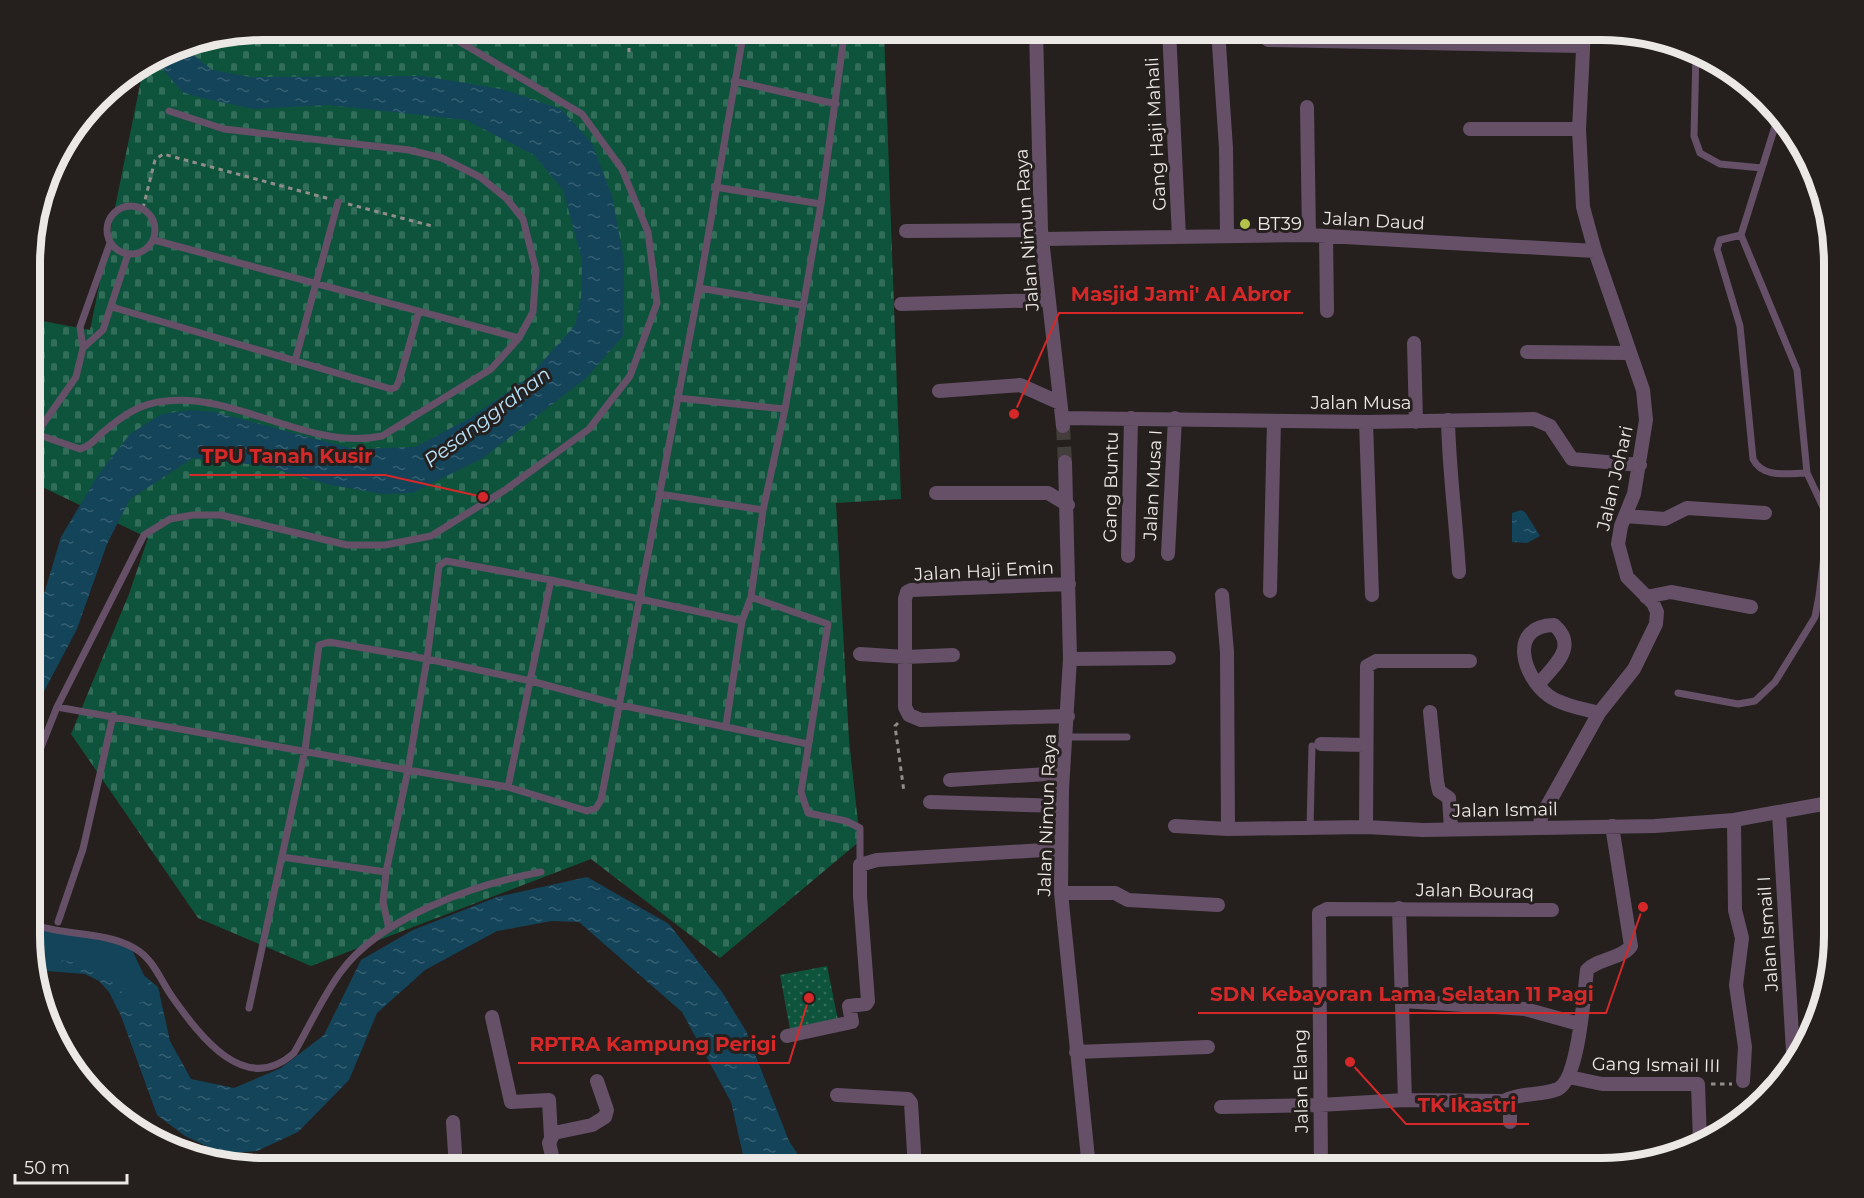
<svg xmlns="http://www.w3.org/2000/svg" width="1864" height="1198" font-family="Montserrat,sans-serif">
<defs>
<pattern id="cemetery-stones" width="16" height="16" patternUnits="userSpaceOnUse" patternTransform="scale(1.5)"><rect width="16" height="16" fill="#0e543c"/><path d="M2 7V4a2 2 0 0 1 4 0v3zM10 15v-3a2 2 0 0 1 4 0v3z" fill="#316d58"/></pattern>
<pattern id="park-dots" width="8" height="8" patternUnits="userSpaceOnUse" patternTransform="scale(1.5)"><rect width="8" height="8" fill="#0e543c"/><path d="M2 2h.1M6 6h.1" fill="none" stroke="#316d58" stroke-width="1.8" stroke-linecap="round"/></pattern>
<pattern id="water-ripples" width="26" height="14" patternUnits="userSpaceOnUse" patternTransform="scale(1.5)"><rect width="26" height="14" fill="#13445a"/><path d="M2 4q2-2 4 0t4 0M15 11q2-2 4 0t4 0" fill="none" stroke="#365f72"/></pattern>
</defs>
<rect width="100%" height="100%" fill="#25201e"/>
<path fill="url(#cemetery-stones)" d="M264,30H888L884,32L901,499L836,503L849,740L860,841L720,958L591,859L311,966L198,918L71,734L129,594L148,538L32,482V319L90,330L141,80L129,76L175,48Z"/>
<path fill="url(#park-dots)" d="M827,966L838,1020L790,1029L780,975Z"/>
<path fill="url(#water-ripples)" d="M182,46L212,70L250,77L423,76L501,89L561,109L592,143L612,196L624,260L623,336L586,378L483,458L412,493L383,494L331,485L265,466L193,458L130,499L107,544L77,629L32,714V624L41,604L61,537L98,475L130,434L162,414L191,410L215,412L354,449L415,447L470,418L529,377L575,325L581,298L582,260L563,190L534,155L466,120L328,105L254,109L202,98L182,92L155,60Z
M1521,510L1525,512L1540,536L1527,543L1512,542V513Z
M587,877L669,924L722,992L746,1031L789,1141L807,1168H746L731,1102L682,1012L579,922L552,921L497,931L425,970L377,1013L349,1080L298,1132L257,1151L223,1154L185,1136L157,1115L121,1016L109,992L99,981L85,974L34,970L32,935L52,944L123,958L158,987L170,1041L191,1079L234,1088L281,1068L324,1035L361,960L413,930L497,897Z"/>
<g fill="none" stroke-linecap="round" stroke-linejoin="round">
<path stroke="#13445a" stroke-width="27" d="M32,942L120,956L136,990"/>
<path stroke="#433e3c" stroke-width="14" stroke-dasharray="14 7" stroke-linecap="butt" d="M1063,426L1065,462"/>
<path stroke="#908d8b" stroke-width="3" stroke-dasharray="4.5 4.5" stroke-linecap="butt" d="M629,30V52
M348,204L432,226
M143,208L155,160L163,154L330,199
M898,723L895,726L904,792
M1711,1084H1732"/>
<path stroke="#655068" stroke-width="7" d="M1696,52L1694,136L1700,153L1720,164L1762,168
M734,81L836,104
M169,111L224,129L409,150L442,158L480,177L506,198L523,219L536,270L533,312L519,338
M715,187L821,204
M107 230a24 24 0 1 1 48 0a24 24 0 1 1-48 0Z
M1741,235L1720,240L1717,249L1740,326L1753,459C1763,479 1788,473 1807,473
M699,288L801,305
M112,307L391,389L396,387L399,381L419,311
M83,348L103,330L128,254
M295,361L338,202
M677,398L785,409
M33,434H36L76,377L83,348L80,327L110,243
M36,434L80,449C89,447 96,439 102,433C122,416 140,403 166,401C238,393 309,451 382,436L491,369L519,338L154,240
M659,494L763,510
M551,580L508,787L587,811L596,808L601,800L699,288L744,30
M751,597L828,624L801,792L808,813L846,821L860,828V865
M742,621L551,580L446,561L439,566L427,659L531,681L620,705L808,744
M1678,693L1738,704L1755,701L1775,682L1815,617L1819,596L1827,532L1824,509L1807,473L1797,370L1741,235L1777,120
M726,725L742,621L751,597L763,510L785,409L821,204L844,36L826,34L825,30
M1066,737H1127
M32,770L57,707
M1310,828L1312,746
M282,857L386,872L408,770L57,707L144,535L170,519L193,515H221L347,545H385L431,536L505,490L589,429L630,376L657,303L648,232L622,169L582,114L448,35L446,30
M386,872L383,902L389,929
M58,922L83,849L113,716
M32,924C64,936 104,931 134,948C154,959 160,980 173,998C200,1036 245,1097 294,1053C309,1027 322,998 340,973C380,917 476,884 541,872
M249,1008L305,750L319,645L329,642L427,659L408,770L508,787"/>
<path stroke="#655068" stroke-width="14" d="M1036,30L1041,230L1063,426
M1169,30L1179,237
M1218,30L1226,148L1227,235
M1268,40L1583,46
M1307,107L1309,235
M1470,129H1579
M906,231L1041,230
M1326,236L1327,311
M1042,239L1309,235L1595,251
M901,304L1049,300
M1414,343L1416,422
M1527,352L1629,353
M939,391L1020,385L1060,403
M1062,418L1366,422L1534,419L1550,426L1572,459L1640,465
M1448,420C1449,471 1456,520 1459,572
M1366,422L1372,595
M1065,462L1070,659L1062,789L1061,893L1089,1168
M936,493H1048L1068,505
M1625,516L1665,519L1687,508L1765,513
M1168,554L1175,418
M1128,556L1131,418
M1270,591L1274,421
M1222,595L1227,652L1228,829
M1646,597L1671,592L1751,607
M860,654L905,657L953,655
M1070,659L1169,658
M1538,685C1554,665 1579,647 1554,625C1508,626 1522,676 1549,696C1561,705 1584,709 1599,713
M1430,712L1437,781L1439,791L1449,798L1451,829
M1068,716L921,720L909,715L905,707V599L907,592L911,590L1069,584
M1321,744L1365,745
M950,780L1063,773
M930,802L1061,806
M1779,813L1793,1052
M1734,820L1735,910L1742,938L1736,985L1745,1047L1743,1081
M1175,826L1228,829L1366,827L1423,830L1655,826L1734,820L1834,802
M1540,826L1541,817L1599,713L1634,669L1656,624L1657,612L1653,603L1627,577L1618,544L1621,526L1634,494L1646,420L1643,390L1595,251L1583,207L1579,129L1584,30
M1366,827L1367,666L1376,661H1470
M1061,893H1115L1128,900L1218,905
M1399,908L1405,1100
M1403,1001L1525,1009L1579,1024
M492,1017L511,1102L549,1100L551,1137
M787,1036L852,1022L849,1006L866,1004L868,1001L860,896V865L877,860L1060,849
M1076,1052L1208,1047
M1569,1077L1602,1084H1698L1700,1142
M837,1095L908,1099L911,1103L915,1168
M1504,1101C1521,1092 1541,1096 1558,1089C1579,1079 1584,993 1587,970C1598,958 1622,959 1631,946L1612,826
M1221,1107L1320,1105L1405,1100L1504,1101L1510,1107V1122
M453,1122L456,1168
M555,1168L549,1143L554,1133L592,1125L605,1117L607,1110L597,1081
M1321,1168L1319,913L1327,909L1552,910"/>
</g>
<circle fill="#b2c24b" stroke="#25201e" stroke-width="2" cx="1245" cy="224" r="6"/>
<g text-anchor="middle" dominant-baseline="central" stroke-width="6" stroke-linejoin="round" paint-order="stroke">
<g font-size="18" fill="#ebe8e6" stroke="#25201e">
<text transform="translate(1156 134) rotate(-93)">Gang Haji Mahali</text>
<text transform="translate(1374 221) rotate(3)">Jalan Daud</text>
<text transform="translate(1027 230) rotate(-94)">Jalan Nimun Raya</text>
<text x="1361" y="403">Jalan Musa</text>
<text transform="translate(1615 478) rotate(-77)">Jalan Johari</text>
<text transform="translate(1153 485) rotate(-87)">Jalan Musa I</text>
<text transform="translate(1111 487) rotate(-89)">Gang Buntu</text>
<text transform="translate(984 571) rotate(-3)">Jalan Haji Emin</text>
<text transform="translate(1505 810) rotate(-1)">Jalan Ismail</text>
<text transform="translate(1047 815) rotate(-88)">Jalan Nimun Raya</text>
<text transform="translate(1475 891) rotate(1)">Jalan Bouraq</text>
<text transform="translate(1768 934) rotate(-94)">Jalan Ismail I</text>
<text transform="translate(1656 1065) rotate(1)">Gang Ismail III</text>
<text transform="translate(1301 1081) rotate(-91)">Jalan Elang</text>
</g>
<g font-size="18" fill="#ebe8e6" stroke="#25201e" text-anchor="start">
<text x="1257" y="224">BT39</text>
</g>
<g font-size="20" font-style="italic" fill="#b6e1f7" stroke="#25201e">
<text transform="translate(487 417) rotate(-37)">Pesanggrahan</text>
</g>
</g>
<path d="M0 0H1864V1198H0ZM263 40H1601A223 223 0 0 1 1824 263V935A223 223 0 0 1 1601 1158H263A223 223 0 0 1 40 935V263A223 223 0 0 1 263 40Z" fill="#25201e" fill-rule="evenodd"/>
<path fill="none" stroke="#ebe8e6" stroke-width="8" d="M263 40H1601A223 223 0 0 1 1824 263V935A223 223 0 0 1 1601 1158H263A223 223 0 0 1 40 935V263A223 223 0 0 1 263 40Z"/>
<path fill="none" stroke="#d62828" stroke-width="2" d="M1014 414L1059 313H1303M483 497L385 475H189M1643 907L1606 1013H1198M809 998L789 1063H518M1350 1062L1406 1124H1529"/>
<g fill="#d62828" stroke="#25201e" stroke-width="2">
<circle cx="1014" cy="414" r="6"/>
<circle cx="483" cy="497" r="6"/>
<circle cx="1643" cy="907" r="6"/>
<circle cx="809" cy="998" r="6"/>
<circle cx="1350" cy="1062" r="6"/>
</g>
<g font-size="20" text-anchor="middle" font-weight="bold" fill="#d62828" stroke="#25201e" stroke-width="6" stroke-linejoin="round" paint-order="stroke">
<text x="1181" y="301">Masjid Jami' Al Abror</text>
<text x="287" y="463">TPU Tanah Kusir</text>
<text x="1402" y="1001">SDN Kebayoran Lama Selatan 11 Pagi</text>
<text x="653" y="1051">RPTRA Kampung Perigi</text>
<text x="1467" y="1112">TK Ikastri</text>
</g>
<path d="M15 1174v9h112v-9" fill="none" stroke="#ebe8e6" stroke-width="3"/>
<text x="24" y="1174" font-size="18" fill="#ebe8e6" stroke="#25201e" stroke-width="4.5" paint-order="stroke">50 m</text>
</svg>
